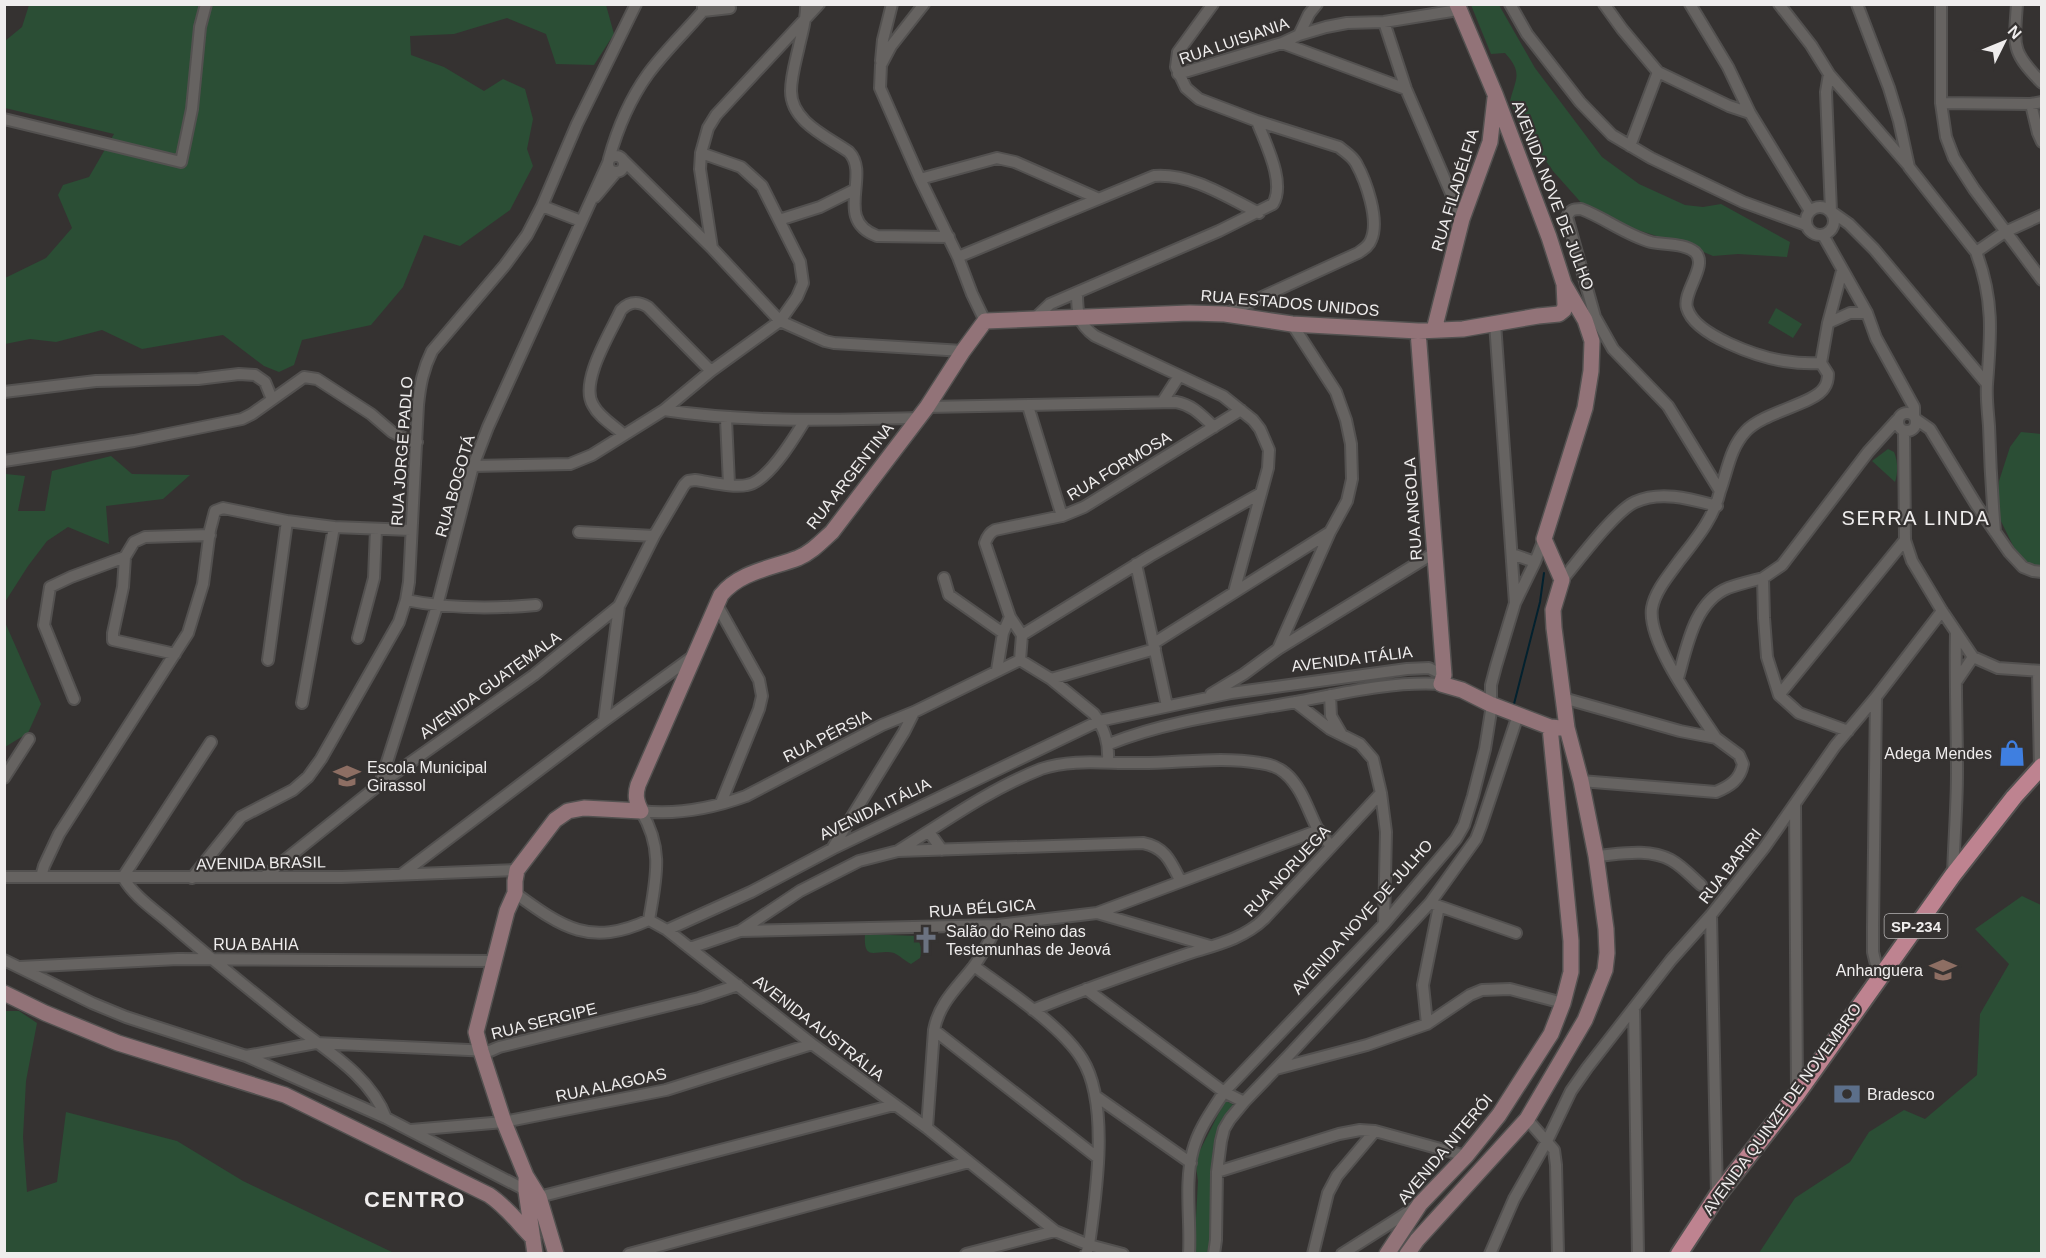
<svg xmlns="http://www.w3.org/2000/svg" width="2046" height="1258" font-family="Helvetica,sans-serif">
<rect width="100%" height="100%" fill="#353231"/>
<path fill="#2b4e35" d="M29,5H606L614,34L594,65L556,64L546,34L507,18L454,34L410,36L411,55L444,67L484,91L503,79L525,89L533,119L527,149L533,166L510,210L460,246L424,235L403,287L371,325L302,340L294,365L279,372L264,366L223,335L142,349L102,330L56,342L30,339L5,344V278L46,258L72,228L58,195L63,185L89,177L114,134L5,108V41L22,27Z
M1471,5H1499L1535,68L1602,157L1639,184L1685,205L1703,207L1721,204L1790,242L1787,257L1738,254L1713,256L1694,248L1622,225L1585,207L1553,171L1520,125L1510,101C1516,78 1523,73 1505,53L1491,54Z
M1776,308L1802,324L1793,338L1768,323Z
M2021,432L2041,434V565L2033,568L2017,554L1997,513L1999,481L2010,447Z
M1888,449L1894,452C1898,461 1898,473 1895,482L1872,461Z
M111,456L132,474L190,475L163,499L106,506L109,544L68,527L47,541L28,566L5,602L6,474L25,476L18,511H45L52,471Z
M4,620L41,704L28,733L5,747Z
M2022,896L2041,905V1253H1759L1795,1198L1850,1162L1869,1132L1904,1110L1925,1119L1977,1075L1980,1014L2009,964L1975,929Z
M865,934L917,936L922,950L920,958L911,964C905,961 899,955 894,953C877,948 863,964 865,934Z
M5,1011H19L37,1023L26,1081L23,1137L27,1192L57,1182L66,1112L177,1141L243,1181L394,1253H5Z
M1225,1101L1233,1104C1228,1113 1220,1123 1217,1132C1205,1172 1217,1217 1207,1253L1194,1254L1198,1181L1195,1160Z"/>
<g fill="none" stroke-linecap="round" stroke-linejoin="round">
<path stroke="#03212e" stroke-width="2" d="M1514,704L1540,602L1544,573"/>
<defs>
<path id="minor" d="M806,4C807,18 802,32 799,46C796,60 791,76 791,91C791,122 828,137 849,152C871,175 833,220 877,236L949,237
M924,4L891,46L881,65L880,88L920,179L958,257L972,294L985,321
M1213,4L1178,52L1176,67L1186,88L1199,99L1257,121L1339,147C1345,152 1352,156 1356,163C1366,181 1380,220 1371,240C1369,246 1364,249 1358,253L1225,314
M1510,4L1527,34L1580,102L1612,135L1651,158L1743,202L1806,225
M1604,4L1622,29L1658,72L1729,106L1750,113
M1690,4L1728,67L1750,113L1810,211
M1779,4L1811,45L1829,74L1907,164
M1857,4L1889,88L1899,121L1909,167L1976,252
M1941,4V103L1946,137L1954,158L1974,189L2042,280
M2017,4C2014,47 2011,51 2042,83
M703,11L730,8
M1384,22L1406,89L1462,219
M1299,35L1309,14L1317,4
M1282,43L1406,89
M881,61L883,40L892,4
M1178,74L1282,43L1299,35L1326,27L1347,23L1384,22L1458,10
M1829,74L1826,92L1831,211
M1941,103L2031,104L2042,102
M2031,104L2038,133L2042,142
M4,119L181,162L192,109L200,27L206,4
M1630,146L1658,72
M608 164a8 8 0 1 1 16 0a8 8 0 1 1-16 0Z
M609,159C617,130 630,99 648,74C664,52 685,32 703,11V4
M622,159L712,248L780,321L825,341L834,343L963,351
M920,179L997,158L1015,162L1097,198
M595,197L616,172
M542,206L581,221
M1806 221a14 14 0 1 1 28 0a14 14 0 1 1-28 0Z
M1832,212L1849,224L1874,249L1987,384
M779,220L820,207L854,190
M1823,235L1867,313L1876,338L1914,407V415
M712,248L700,169L701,153L708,128L716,115L819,4
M958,257L1154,176C1191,173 1227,197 1259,213
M1077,293C1077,313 1078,324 1095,336L1223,396L1253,420L1260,429L1269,450L1268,468L1234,592
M1034,319L1050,304L1219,231L1273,204C1286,182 1265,143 1257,121
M1495,323L1515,603
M1828,323L1850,313H1867
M4,392L96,381L198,379L239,374L255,375L265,382L272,399
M1163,401L1179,376
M1028,406L1062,516
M927,407L1176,402C1193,405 1202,416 1214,427
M664,410L711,371L780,321L797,297L803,283L800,262L762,186L741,167L701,153
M1898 422a9 9 0 1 1 18 0a9 9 0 1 1-18 0Z
M726,419L729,484
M1917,420L1930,429L1977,506L2009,552L2023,567L2033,571L2042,572
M1904,431L1905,540L1912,561L1942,611L1973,657L1998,668L2042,671
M623,434C613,425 599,417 593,405C579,382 611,332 621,310C630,301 638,301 648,307L711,371
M4,461L134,441L242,419L252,414L304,377L317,379L371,414L392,432L408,440L417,442
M473,466L570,464L592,455L664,410C749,423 832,420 917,418
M1720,491C1728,469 1730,448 1746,431C1764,412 1814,404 1824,388C1827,384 1828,379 1828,374L1821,363L1828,323L1842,271
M579,532L654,536
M1995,532C1992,497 1990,461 1989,426C1988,412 1986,398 1987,384C1991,335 1994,299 1976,252L2005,232L2042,215
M1512,554L1535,562
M1136,564L1167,706
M944,578L949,595L1003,633
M1562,580C1578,561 1615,511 1635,502C1661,490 1691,499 1717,506
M406,600C449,609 492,609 536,605
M716,603L759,680L762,696L759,709L721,803
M1022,635L1150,556L1261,493
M358,638L374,578L376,529
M1154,643L1330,532
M1278,649L1330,532L1347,501L1352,479L1351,444L1346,420L1336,392L1292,324
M175,654L113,640V633L123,587L125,557L134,542L145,537L210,535
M268,660L287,521
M997,670L1003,633L1010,617
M2038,672L2040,768
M1678,678C1687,647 1694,602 1728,588C1739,584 1752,581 1763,578
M1051,679L1155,649
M1956,682L1973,657
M1211,694L1244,674L1278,649L1434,553
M1330,695L1331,716L1342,735
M1779,695L1905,540
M1876,697L1873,927V952L1879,977
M1563,698L1680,731L1716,738L1739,755L1743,764C1740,780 1730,786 1716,792L1581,781
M74,699L44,625L50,587L71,577L125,557
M1295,702L1330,729L1360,744L1373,759L1381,793L1386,832L1384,924
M302,703L334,527
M604,721L619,606L654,536L684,485L688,481L695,480C710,482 733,488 747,485C768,482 794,438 805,420
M1848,731L1799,713L1779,695L1767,657L1764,618L1763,578L1782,565L1868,452L1897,420
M1716,738C1697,709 1647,642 1652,608C1655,591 1669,575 1679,561C1696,539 1714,518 1720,491L1668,406L1613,349L1595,317L1567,217C1570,210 1573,209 1581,209C1605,218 1626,235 1651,242C1664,245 1684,243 1695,252C1709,265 1682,292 1687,308C1695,336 1759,357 1784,361C1796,363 1808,364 1821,363
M211,742L123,877C134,897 155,910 172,925C210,958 250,990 290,1022C324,1049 370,1075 386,1118
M1109,744C1169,720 1233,713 1296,702C1343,693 1392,681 1441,684
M1108,761C1109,743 1105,729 1094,714L1051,679L1020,660L1022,635L1010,617L985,543C987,537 989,533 995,530L1062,516L1084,507L1241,410
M4,778L29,739
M380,784L437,606L473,466L488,427L608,163
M1795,805L1797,1092
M641,811C675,815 713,808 746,796L882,725L914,712L1020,660
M641,811C664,849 656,878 649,920
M929,832L942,850
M832,849L904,732L914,712
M898,851C944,822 990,789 1041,769C1073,758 1108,764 1141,763C1180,763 1221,756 1260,763C1269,764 1278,767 1285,773C1301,786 1308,810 1317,828C1321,834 1326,840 1331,846
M1596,856C1621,854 1648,848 1671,860C1682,866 1692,877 1701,885
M402,874L604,721L692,657
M1953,875C1954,841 1957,807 1957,773C1957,726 1955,679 1956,633
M265,876L380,784L534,675L619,606
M4,877H342L517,870
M41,877L44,866L59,834L188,633L203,584L210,530L215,511L223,508L287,521L334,527L411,530
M192,878L241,817L293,790L308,777L321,759L399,622L406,600L409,582L418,405C420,385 423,369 432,351L505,265L527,235L542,206L577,124L636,4
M515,893C563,928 590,947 649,920
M1433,904L1516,933
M1097,913L1210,946
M1711,915L1717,1196
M649,920L667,930L812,1044L927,1128L1055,1231L1089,1245L1123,1254
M667,930L751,892L832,849L1099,721L1231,693L1407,669L1429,668L1444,675
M740,931L998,925L1097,913L1319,830
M690,948L740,931L800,891L859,861L898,851L1143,843C1165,847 1171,862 1180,880
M4,960L92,1003L126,1017L246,1056L386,1118L539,1197L894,1105
M974,966C1005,989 1062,1026 1082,1059C1110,1103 1096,1195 1089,1245L1086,1254
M20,967L178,959L494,961
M1086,989L1224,1092L1244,1102
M1634,1008L1638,1254
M1033,1010C1082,990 1131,973 1181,956C1210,946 1241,941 1264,919L1381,793
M1427,1024L1423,985L1439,906
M934,1030L1098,1158
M246,1056L316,1043L490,1051L499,1047L699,998L738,985
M1276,1069L1367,1045L1427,1024L1470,995L1482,990L1510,989L1563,1003
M1097,1097L1191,1163
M1527,1119L1554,1150L1556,1165L1558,1254
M927,1128L934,1030C939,1003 957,988 974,966C983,954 990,939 998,925
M411,1130L504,1122L666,1090L812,1044
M1217,1172L1339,1134L1360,1130L1375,1131L1466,1156
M629,1254L969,1162
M966,1254L1055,1231
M1189,1254C1191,1220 1184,1183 1193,1150C1199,1128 1212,1111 1224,1092L1384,924L1456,839L1464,825L1473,796L1485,749L1491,711V685L1496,666L1515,603L1535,562L1544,539
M1214,1254L1216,1240L1217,1172L1221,1141L1224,1129L1230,1119L1244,1102L1291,1053L1430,903L1476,839L1481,826L1518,715
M1313,1254L1328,1193L1337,1176L1375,1131
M1342,1254L1416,1207
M1490,1254L1514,1199L1547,1141L1571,1091L1587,1068L1671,960L1711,915L1764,848L1835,746L1876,697L1942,611"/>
<path id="secondary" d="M1434,330L1462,219L1490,142L1495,98
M1418,331L1444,675L1441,684L1462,690L1490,704L1550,727L1561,728
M4,993L45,1013L118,1043L285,1095L489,1195C507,1207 518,1223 533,1238
M526,1179V1191L535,1254
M556,1254L539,1197L526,1176L504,1122L481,1051L476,1032L507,911L515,893V881L517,870L555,820L568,811L584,808L641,811C636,801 635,795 638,785L721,595C739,572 772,568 798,558C812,552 821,542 832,532L927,407L963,351L985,321L1190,313L1225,314L1292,324L1418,331L1463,329L1538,316L1559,314L1564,310L1565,305L1564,284
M1387,1254L1420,1204L1466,1156L1499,1115L1551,1034L1563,1003L1571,972V941L1550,727
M1407,1254L1417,1240L1527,1119L1585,1020L1605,970L1607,953L1606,929L1596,856L1581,781L1567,728L1554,628L1553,610L1562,580L1544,539L1585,408L1591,371L1592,341L1585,320L1564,284L1549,237L1495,94L1457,4"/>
<path id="primary" d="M1679,1254L1717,1196L1797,1094L1953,875L2014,797L2042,766"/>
</defs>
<use href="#minor" stroke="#535150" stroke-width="14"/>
<use href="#secondary" stroke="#535150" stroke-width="18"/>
<use href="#primary" stroke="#535150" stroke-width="20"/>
<use href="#minor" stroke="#666361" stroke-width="10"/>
<use href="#secondary" stroke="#927378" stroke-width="15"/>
<use href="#primary" stroke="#be8390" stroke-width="16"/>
</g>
<defs>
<symbol id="shop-bare" viewBox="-9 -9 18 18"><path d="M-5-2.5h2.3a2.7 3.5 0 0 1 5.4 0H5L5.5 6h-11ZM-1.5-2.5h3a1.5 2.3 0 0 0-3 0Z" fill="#3f7fe0" stroke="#353231" stroke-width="2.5" paint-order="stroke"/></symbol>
<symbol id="school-bare" viewBox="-9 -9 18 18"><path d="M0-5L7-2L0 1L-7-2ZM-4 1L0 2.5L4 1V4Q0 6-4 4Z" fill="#8d6e63" stroke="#353231" stroke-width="2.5" paint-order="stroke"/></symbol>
<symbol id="church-bare" viewBox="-9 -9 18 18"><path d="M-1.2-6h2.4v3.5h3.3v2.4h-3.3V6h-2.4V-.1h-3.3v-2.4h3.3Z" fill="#6b7280" stroke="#353231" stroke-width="2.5" paint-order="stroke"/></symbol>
<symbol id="university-bare" viewBox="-9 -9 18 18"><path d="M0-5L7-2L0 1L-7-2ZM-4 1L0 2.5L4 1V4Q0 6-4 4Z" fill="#8d6e63" stroke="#353231" stroke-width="2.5" paint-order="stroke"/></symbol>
<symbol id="bank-bare" viewBox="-9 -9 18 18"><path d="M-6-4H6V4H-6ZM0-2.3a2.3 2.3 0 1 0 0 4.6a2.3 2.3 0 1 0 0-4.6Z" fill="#5c6f8a" stroke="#353231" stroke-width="2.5" paint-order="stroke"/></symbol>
</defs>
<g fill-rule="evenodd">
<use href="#shop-bare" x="1993" y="734" width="38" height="38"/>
<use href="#school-bare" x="328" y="757" width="38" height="38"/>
<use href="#church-bare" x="907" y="921" width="38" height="38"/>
<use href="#university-bare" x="1924" y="951" width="38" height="38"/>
<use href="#bank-bare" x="1828" y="1075" width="38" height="38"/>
</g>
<g text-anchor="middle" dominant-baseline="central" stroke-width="4.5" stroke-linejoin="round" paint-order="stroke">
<rect fill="#353231" stroke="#b7b5b5" stroke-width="1.5" x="1884.5" y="914" width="63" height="24" rx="4.5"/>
<g font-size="15" font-weight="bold" fill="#efeded">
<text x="1916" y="926">SP-234</text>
</g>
<g font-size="16" fill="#efeded" stroke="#353231">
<text transform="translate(1234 41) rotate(-19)">RUA LUISIANIA</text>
<text transform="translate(1455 190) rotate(-73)">RUA FILADÉLFIA</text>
<text transform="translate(1553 195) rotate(69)">AVENIDA NOVE DE JULHO</text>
<text transform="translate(1290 303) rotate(5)">RUA ESTADOS UNIDOS</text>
<text transform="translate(402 451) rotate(-86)">RUA JORGE PADLO</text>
<text transform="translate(1119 466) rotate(-31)">RUA FORMOSA</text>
<text transform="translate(850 476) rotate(-52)">RUA ARGENTINA</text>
<text transform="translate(455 486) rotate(-74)">RUA BOGOTÁ</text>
<text transform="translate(1413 509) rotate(-94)">RUA ANGOLA</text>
<text transform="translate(1352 659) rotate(-7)">AVENIDA ITÁLIA</text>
<text transform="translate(490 685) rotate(-36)">AVENIDA GUATEMALA</text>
<text transform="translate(827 736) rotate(-27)">RUA PÉRSIA</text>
<text transform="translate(875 809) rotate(-26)">AVENIDA ITÁLIA</text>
<text transform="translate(261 863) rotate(-1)">AVENIDA BRASIL</text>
<text transform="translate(1730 866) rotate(-52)">RUA BARIRI</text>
<text transform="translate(1287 871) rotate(-47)">RUA NORUEGA</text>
<text transform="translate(982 908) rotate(-4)">RUA BÉLGICA</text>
<text transform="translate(1362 917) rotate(-48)">AVENIDA NOVE DE JULHO</text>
<text x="256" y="944">RUA BAHIA</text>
<text transform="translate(544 1021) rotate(-14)">RUA SERGIPE</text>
<text transform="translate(819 1028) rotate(38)">AVENIDA AUSTRÁLIA</text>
<text transform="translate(611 1085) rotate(-12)">RUA ALAGOAS</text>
<text transform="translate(1782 1109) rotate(-54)">AVENIDA QUINZE DE NOVEMBRO</text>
<text transform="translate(1445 1149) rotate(-50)">AVENIDA NITERÓI</text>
</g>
<g font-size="16" fill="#efeded" stroke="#353231" text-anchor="start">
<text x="1992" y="753" text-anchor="end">Adega Mendes</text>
<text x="367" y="767">Escola Municipal<tspan x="367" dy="18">Girassol</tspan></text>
<text x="946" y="931">Salão do Reino das<tspan x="946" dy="18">Testemunhas de Jeová</tspan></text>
<text x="1923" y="970" text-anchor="end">Anhanguera</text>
<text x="1867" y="1094">Bradesco</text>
</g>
<g font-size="20" letter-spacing="1.5" fill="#efeded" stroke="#353231">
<text x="1916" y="518">SERRA LINDA</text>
</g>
<g font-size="22" font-weight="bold" letter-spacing="1.5" fill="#efeded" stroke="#353231">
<text x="415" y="1199">CENTRO</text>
</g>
</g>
<rect width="2046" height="1258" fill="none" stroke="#efeded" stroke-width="12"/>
<g transform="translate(2004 42) rotate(47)" stroke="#353231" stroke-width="4.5" paint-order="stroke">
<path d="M0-4.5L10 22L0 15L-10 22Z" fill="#efeded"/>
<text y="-9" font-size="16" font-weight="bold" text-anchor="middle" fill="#efeded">N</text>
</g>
</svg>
